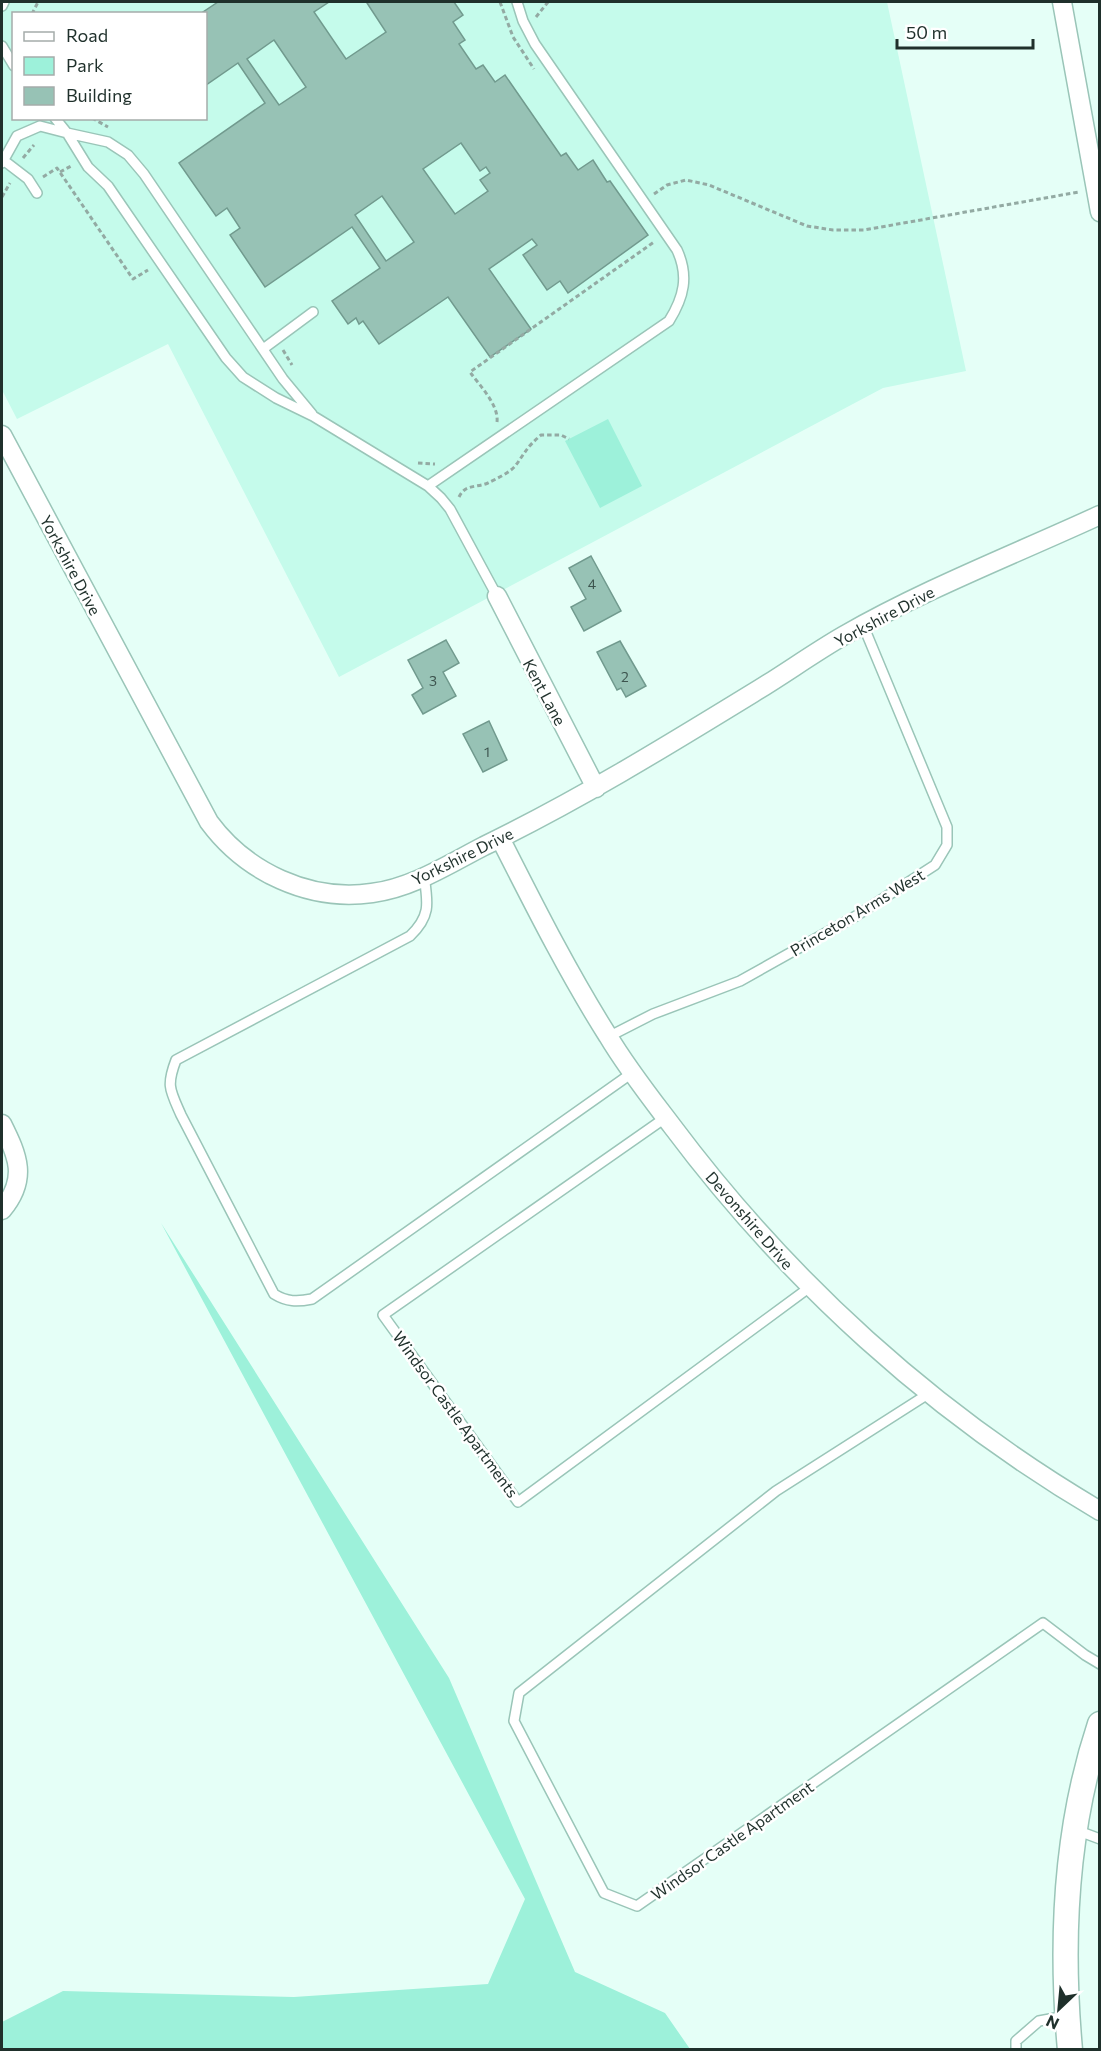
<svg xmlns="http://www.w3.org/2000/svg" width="1101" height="2051" font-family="Commissioner,sans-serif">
<rect width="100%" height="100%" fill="#e5fff7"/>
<path fill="#c5fbeb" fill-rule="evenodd" d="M2,2H887L966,371L883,388L339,677L168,344L17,419L2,390ZM14,14H206V118H14Z"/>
<path fill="#9df1da" d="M608,419L642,486L600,508L565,441Z
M161,1223L449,1678L575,1972L665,2013L690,2049H2V2022L63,1991L294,1997L488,1984L525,1899Z"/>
<path fill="#97c2b5" stroke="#719a8e" stroke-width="1.5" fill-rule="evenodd" d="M218,2H329L314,12L346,59L386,32L367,3L369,2H454L463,15L453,22L465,40L459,44L476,69L483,65L495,82L505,75L561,156L566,153L578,170L593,160L607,182L610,181L648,235L568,293L560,281L547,290L523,255L537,245L532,239L489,269L531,329L490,357L448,297L379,344L363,321L359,324L356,318L348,324L332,301L380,268L352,227L265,287L230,235L240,228L227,208L216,216L179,163L265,103L238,63L206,85V14H200ZM274,40L306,87L279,105L247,59ZM461,143L480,171L486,167L490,173L480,180L488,191L455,214L423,169ZM382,196L414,242L386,261L355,215Z
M591,556L621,611L584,631L571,607L586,599L569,568Z
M446,640L459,663L443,672L456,696L423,714L412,695L423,688L408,660Z
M620,641L646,686L626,697L621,688L617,690L597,652Z
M489,721L507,760L483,772L463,734Z"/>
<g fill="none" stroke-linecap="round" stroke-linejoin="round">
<defs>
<path id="service" d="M2,6L4,2
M2,46L14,66
M55,118L67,133L108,142L128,155L144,174L283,379L312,414
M2,159L28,179L37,193
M2,163L17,136L40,126L67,133L88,167L108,186L226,358L243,377L276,398L313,416L428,486L441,498L450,509L497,596
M263,349L313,312
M428,486L669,321C684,297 689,276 677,250L535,44L523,21L517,2
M424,876C428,903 431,916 410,936L176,1060C166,1086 170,1090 181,1115L274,1294C287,1302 297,1302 312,1299L632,1073
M608,1037L653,1014L740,981L856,916L935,865L947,845V827L863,625
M665,1118L383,1315L518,1502L810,1287
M928,1394L776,1491L519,1693L514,1721L604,1893L637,1906L1043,1623L1085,1655L1100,1664
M1076,1830L1100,1839
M1016,2050V2041L1039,2021L1066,2016"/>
<path id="minor" d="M1062,2L1100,212
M2,435L209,822C246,872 309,902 372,893C412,888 449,864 484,846C577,801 665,747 753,693C783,675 812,654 843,636C925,589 1013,555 1100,515
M497,596L596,788
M500,838C534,905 568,973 608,1036C627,1068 650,1097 672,1126C788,1281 933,1413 1100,1511
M2,1124C18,1156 28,1179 2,1210"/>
<path id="tertiary" d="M1070,2050C1060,1940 1065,1829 1100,1724"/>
</defs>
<use href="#service" stroke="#9ac5b8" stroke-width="12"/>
<use href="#minor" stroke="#9ac5b8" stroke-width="21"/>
<use href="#tertiary" stroke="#9ac5b8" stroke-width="27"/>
<path stroke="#93aaa3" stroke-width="3" stroke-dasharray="4.5 3" stroke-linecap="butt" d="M500,2L513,37L534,69
M32,14L38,2
M536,17L548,2
M92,118L108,127
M23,158L34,145
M60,172L73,165
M43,177L57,168L133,279L148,270
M654,194L667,185L686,180L709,185L807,226L833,230H864L1079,192
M2,197L10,183
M283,350L292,365
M497,422C499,405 480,386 470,372L654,242
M418,463L435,464
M459,497C465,484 476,488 488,483C496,479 511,472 516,465C526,451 527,447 541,435H561L569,439"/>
<use href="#service" stroke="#fff" stroke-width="9"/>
<use href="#minor" stroke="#fff" stroke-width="18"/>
<use href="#tertiary" stroke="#fff" stroke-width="24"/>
</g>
<g text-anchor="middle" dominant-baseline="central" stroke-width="5" stroke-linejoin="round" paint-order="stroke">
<g font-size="14" fill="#3d544e">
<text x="592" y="583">4</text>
<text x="625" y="676">2</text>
<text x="433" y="680">3</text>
<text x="487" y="751">1</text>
</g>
<g font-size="16" fill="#1f302b" stroke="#fff">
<text transform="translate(71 565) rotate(62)">Yorkshire Drive</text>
<text transform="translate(884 616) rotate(-28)">Yorkshire Drive</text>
<text transform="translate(545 692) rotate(62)">Kent Lane</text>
<text transform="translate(462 856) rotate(-26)">Yorkshire Drive</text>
<text transform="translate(857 912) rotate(-31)">Princeton Arms West</text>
<text transform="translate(750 1220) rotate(49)">Devonshire Drive</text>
<text transform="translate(456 1414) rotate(54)">Windsor Castle Apartments</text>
<text transform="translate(732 1840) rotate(-35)">Windsor Castle Apartment</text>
</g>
</g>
<rect width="1101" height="2051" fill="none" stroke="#1f302b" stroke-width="6"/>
<rect x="12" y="12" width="195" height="108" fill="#ffffff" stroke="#a5acaa" stroke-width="1.5"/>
<rect x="24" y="32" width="30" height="9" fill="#ffffff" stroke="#a5acaa" stroke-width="1.5"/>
<text x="66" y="42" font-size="18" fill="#1f302b">Road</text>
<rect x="24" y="57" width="30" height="18" fill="#9df1da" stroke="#a5acaa" stroke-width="1.5"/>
<text x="66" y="72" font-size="18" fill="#1f302b">Park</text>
<rect x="24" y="87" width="30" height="18" fill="#97c2b5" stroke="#a5acaa" stroke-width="1.5"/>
<text x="66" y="102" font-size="18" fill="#1f302b">Building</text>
<g transform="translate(1059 2009) rotate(206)" stroke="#ffffff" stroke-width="4.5" paint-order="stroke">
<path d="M0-4.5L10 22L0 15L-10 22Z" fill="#1f302b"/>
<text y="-9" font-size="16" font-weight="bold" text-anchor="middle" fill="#1f302b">N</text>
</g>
<path d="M897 39v9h136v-9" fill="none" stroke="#1f302b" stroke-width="3"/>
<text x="906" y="39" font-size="18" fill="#1f302b" stroke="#ffffff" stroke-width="4.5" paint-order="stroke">50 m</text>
</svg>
